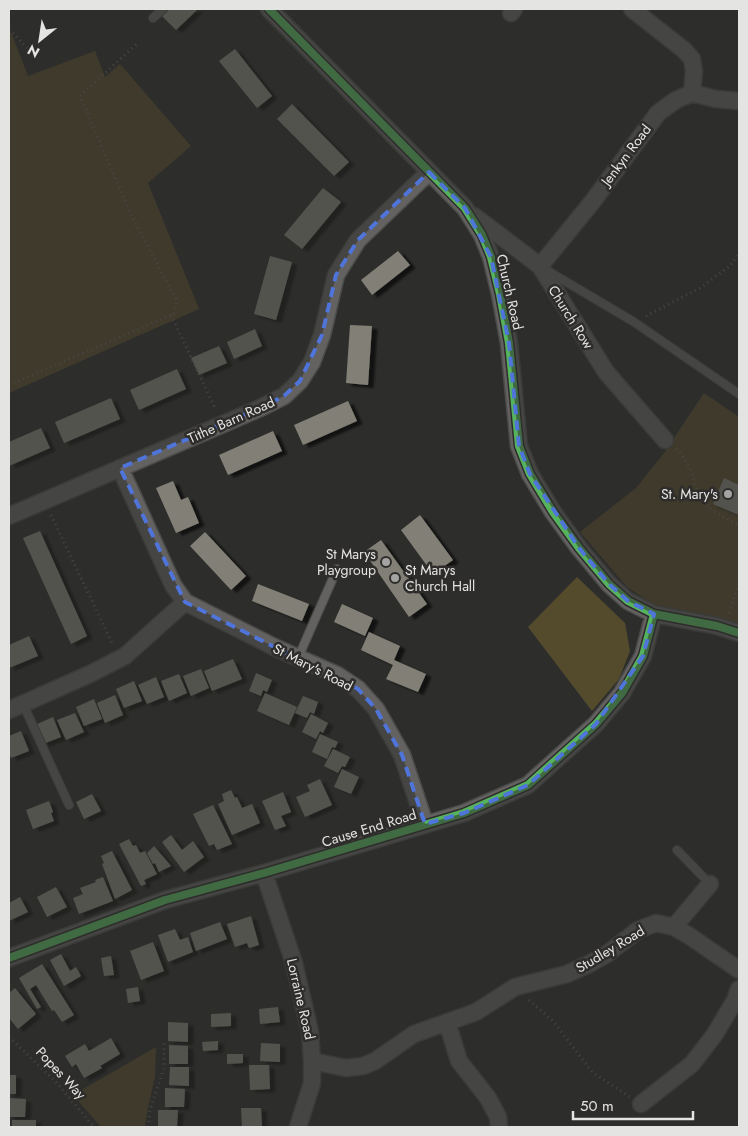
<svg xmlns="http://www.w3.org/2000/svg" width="748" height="1136" font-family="Jost,sans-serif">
<defs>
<filter id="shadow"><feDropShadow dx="5.5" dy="3" stdDeviation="1" flood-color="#0009"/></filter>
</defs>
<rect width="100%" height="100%" fill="#2d2d2c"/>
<path fill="#544b2d" d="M9,27L28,76L95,51L105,77L120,64L191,146L148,183L199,309L9,393Z
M704,393L739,417V626L661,609L627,587L580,532L636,488L664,453Z
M577,577L625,623L630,651L619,679L592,711L528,627Z
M156,1047L155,1076L147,1113L145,1127H101L73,1095Z"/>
<path fill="#828076" filter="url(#shadow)" d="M169,9H198L176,30L162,16Z
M235,49L272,96L257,108L219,61Z
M292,104L349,162L334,176L277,119Z
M323,188L341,202L302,249L284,235Z
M398,251L410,265L372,295L361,280Z
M270,256L292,262L276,320L254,314Z
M350,325L372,326L368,385L346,383Z
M255,329L262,346L234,359L227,342Z
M219,346L227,363L199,375L191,358Z
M177,369L186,389L139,410L130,390Z
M111,398L120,419L64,443L55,422Z
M348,401L357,421L303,445L294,425Z
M41,428L50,448L9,466V442Z
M273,431L282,451L228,475L219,455Z
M724,478L739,485V515L713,504Z
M173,481L181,500L188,497L199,523L176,533L156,488Z
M420,515L453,560L433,574L401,530Z
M40,531L87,636L71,644L23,538Z
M205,532L246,576L231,590L190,546Z
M381,540L427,604L409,617L364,552Z
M258,584L309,604L302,621L252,601Z
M342,604L373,618L365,636L334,622Z
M369,632L400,646L394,660L426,674L418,692L386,679L393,665L361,650Z
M29,636L38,656L9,668V645Z
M233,659L242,679L212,691L204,671Z
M201,669L209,688L191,696L183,676Z
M256,673L272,680L267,692L263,690L261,696L249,691Z
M179,674L187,693L169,701L161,681Z
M156,677L164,697L147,704L138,685Z
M134,681L142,701L124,708L116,689Z
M265,693L297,707L289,725L257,711Z
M115,695L123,715L105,723L97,703Z
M303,696L318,702L314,714L310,712L307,718L295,713Z
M94,699L102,719L84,726L76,707Z
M75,713L84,732L66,740L57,720Z
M311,714L328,723L323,733L320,731L316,739L302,732Z
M53,717L61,737L43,744L35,725Z
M21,731L29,751L11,758L9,753V736Z
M320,734L338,742L335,748L332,747L327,759L312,752Z
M333,749L350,757L345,767L342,766L338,773L324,766Z
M342,769L359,777L351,794L334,787Z
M320,779L332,805L305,817L296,797L310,791L307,785Z
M231,790L235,798L237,797L242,808L252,804L260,823L232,835L218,804L224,801L222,794Z
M283,792L291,812L281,816L286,826L275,830L262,801Z
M92,794L101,811L84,819L76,802Z
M49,801L53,812L51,813L54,821L33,829L26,810Z
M213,805L232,844L217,850L214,844L209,846L193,814Z
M171,835L182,850L193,841L204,857L184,872L162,842Z
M129,839L133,846L136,845L140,853L145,851L157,874L144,880L146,884L141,886L119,844Z
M154,846L171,866L159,872L155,863L153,864L147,853Z
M112,851L132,890L115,899L102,864L104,863L101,856Z
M103,877L113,901L79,914L73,898L83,894L80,888L96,882L95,880Z
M56,887L67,907L47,917L37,897Z
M20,897L28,912L9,921V903Z
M251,916L259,945L249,948L247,943L235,947L227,924Z
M220,922L227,939L196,951L190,933Z
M175,929L180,940L188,937L193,952L168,962L158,935Z
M153,942L164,971L141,980L130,951Z
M61,954L70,971L76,967L81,976L64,986L50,960Z
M111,956L114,975L104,976L101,958Z
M42,964L74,1015L62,1022L54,1010L52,1011L36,985L30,989L41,1007L37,1009L19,978Z
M138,987L140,1001L128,1003L126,989Z
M15,988L36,1014L18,1029L9,1018V993Z
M278,1007L280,1022L260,1024L259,1009Z
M231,1013V1026L211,1027V1014Z
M168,1022L188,1023V1042L168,1041Z
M111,1038L120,1054L100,1066L102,1068L84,1078L76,1064L72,1067L65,1056L85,1044L89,1051Z
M218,1041V1050L203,1051L202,1042Z
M261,1043L280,1044V1062L260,1061Z
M169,1045L188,1046V1064H169Z
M227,1054H243V1063L227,1064Z
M249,1065H269L270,1089L250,1090Z
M170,1067H189V1086L169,1085Z
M9,1075H16V1094H9Z
M165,1088L185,1089L184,1107H165Z
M9,1098L26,1099L25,1117H9Z
M241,1108H261L262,1127H242Z
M158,1110H178L177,1127H158Z
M12,1120H36V1127H12Z"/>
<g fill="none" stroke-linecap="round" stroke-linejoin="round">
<defs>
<path id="service" d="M153,18L163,9
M548,271L634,322L739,394
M298,658L337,569
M23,704L69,805
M677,850L710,884"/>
<path id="minor" d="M269,9L465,208L482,235L491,257L500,294L509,343L519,446L530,474L553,512L579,548L609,584L628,601L654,614L717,626L739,633
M632,9L684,50L692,59L694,71L692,93
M511,13L514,9
M474,216L540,266L606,372L665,440
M540,266L593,201L658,113L676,100L692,93L716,99L739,101
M9,516L223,424L260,408L284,396L300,381L312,362L322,335L336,275L358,240L429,172
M185,602L276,648L337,675L358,689L376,709L402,755L425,824
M9,710L90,674L125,656L185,602L173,585L120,468
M264,873L294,963L310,1032L312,1061V1083L298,1127
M674,927L710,884
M9,958L165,900L264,873L464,813L528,785L596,724L622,693L643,656L654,614
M447,1022L459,1061L488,1098L498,1117L499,1127
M312,1061L346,1068L363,1066L375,1061L414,1034L476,1012L515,987L567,974L589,964L607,954L638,930L656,923L674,927L688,935L739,970
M641,1104L692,1064L715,1034L735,1000L739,989"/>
</defs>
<use href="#service" stroke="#4b4b4a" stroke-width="10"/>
<use href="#minor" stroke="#4b4b4a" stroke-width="19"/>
<path stroke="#646362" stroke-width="3" stroke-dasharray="1 4" stroke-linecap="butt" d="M9,30H10L27,48
M171,315L216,410
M646,316L700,288L730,266L739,254
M9,385L174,314L177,301L132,217L80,96L139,42
M676,449L683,456L692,473L698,494L712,510L739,526
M51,515L113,645
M729,613L739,583
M529,1000L554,1022L592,1072L630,1097
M9,1037L56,1082L94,1127
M148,1127L150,1110L164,1068V1043"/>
<use href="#service" stroke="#636261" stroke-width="8"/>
<use href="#minor" stroke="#636261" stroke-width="16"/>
<defs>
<path id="cycleway" d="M269,9L465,208L482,235L491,257L500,294L509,343L519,446L530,474L553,512L579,548L609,584L628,601L654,614L717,626L739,633
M9,958L165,900L264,873L464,813L528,785L596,724L622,693L643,656L654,614"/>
</defs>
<use href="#cycleway" stroke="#2e2d2b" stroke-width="11"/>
<use href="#cycleway" stroke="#56b35d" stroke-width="8"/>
</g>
<path d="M0 0H748V1136H0ZM429,172L465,208L491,257L509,343L519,446L530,474L579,548L609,584L628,601L654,614L643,656L596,724L528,785L464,813L425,824L402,755L376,709L358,689L185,602L120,468L260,408L284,396L300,381L322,335L336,275L358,240Z" fill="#2d2d2c" fill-opacity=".55" fill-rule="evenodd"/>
<path fill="none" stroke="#4f74da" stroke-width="4" stroke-dasharray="10 6" stroke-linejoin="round" d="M429,172L465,208L491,257L509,343L519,446L530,474L579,548L609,584L628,601L654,614L643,656L596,724L528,785L464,813L425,824L402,755L376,709L358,689L185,602L120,468L260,408L284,396L300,381L322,335L336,275L358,240Z"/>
<g fill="#a4a4a2" stroke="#2e2d2b" stroke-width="2">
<circle cx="728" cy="494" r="5"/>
<circle cx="386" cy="562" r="5"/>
<circle cx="395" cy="578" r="5"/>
</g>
<g text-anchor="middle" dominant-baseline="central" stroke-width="5" stroke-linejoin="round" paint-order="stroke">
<g font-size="14" fill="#e4e4e2" stroke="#2e2d2b">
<text transform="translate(626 155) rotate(-53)">Jenkyn Road</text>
<text transform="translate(510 292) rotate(77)">Church Road</text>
<text transform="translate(571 317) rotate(58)">Church Row</text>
<text transform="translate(231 420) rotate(-24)">Tithe Barn Road</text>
<text transform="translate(313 667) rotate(27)">St Mary's Road</text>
<text transform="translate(369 828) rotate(-17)">Cause End Road</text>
<text transform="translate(610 949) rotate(-31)">Studley Road</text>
<text transform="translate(301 999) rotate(77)">Lorraine Road</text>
<text transform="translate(61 1073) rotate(47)">Popes Way</text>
</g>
<g font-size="14" fill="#e4e4e2" stroke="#2e2d2b" text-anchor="end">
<text x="718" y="494">St. Mary's</text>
<text x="376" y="554">St Marys<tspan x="376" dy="16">Playgroup</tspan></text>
<text x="405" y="570" text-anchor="start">St Marys<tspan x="405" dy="16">Church Hall</tspan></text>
</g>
</g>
<rect width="748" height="1136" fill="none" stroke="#e4e4e2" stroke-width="20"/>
<g transform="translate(40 40) rotate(210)" stroke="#2e2d2b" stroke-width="4" paint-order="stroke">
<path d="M0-4L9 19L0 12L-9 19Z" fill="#e4e4e2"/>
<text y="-8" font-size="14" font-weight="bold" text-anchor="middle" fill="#e4e4e2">N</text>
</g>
<path d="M573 1111v8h120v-8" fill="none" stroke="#e4e4e2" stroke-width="2.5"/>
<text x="580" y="1111" font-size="15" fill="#e4e4e2" stroke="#2e2d2b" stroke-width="4" paint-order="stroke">50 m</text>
</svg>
